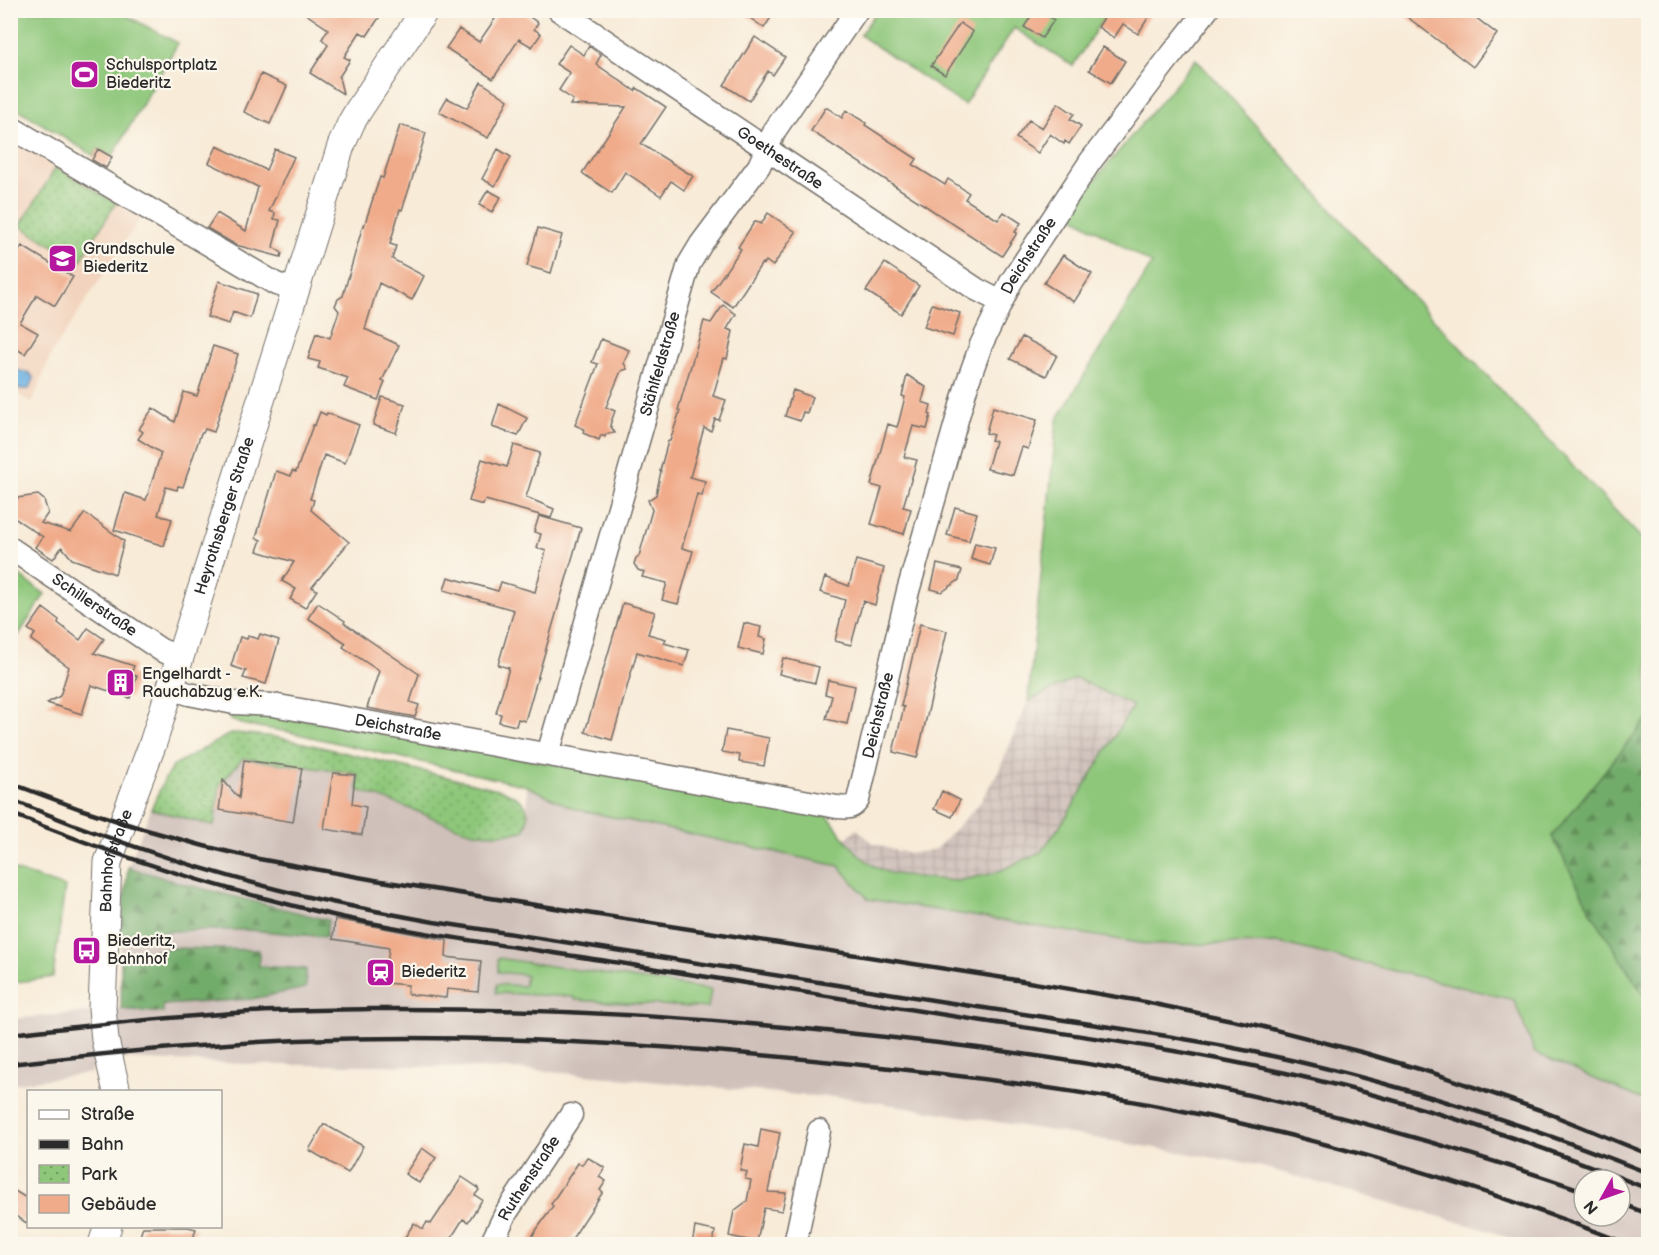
<svg xmlns="http://www.w3.org/2000/svg" width="1659" height="1255" font-family="'Balsamiq Sans',sans-serif">
<defs>
<pattern id="industrial-grid" width="8" height="8" patternUnits="userSpaceOnUse" patternTransform="scale(1.5)"><rect width="8" height="8" fill="#cfc0ba"/><path d="M0 4h8M4 0v8" fill="none" stroke="#b2a5a0"/></pattern>
<pattern id="forest-firs" width="22" height="20" patternUnits="userSpaceOnUse" patternTransform="scale(1.5)"><rect width="22" height="20" fill="#72ac6a"/><path d="M5 1l3.5 6h-7zM16 11l3.5 6h-7z" fill="#5e8c57"/></pattern>
<pattern id="park-dots" width="8" height="8" patternUnits="userSpaceOnUse" patternTransform="scale(1.5)"><rect width="8" height="8" fill="#8ec77a"/><path d="M2 2h.1M6 6h.1" fill="none" stroke="#74a264" stroke-width="1.8" stroke-linecap="round"/></pattern>
</defs>
<rect width="100%" height="100%" fill="#fbf7ec"/>
<filter id="ink" filterUnits="userSpaceOnUse"><feTurbulence type="fractalNoise" baseFrequency=".0167" numOctaves="2"/><feDisplacementMap in="SourceGraphic" scale="12" xChannelSelector="R" yChannelSelector="G"/><feConvolveMatrix kernelMatrix="1 2 1 2 8 2 1 2 1" color-interpolation-filters="sRGB"/></filter>
<filter id="wash" filterUnits="userSpaceOnUse"><feTurbulence type="fractalNoise" baseFrequency=".008" numOctaves="4" result="noise"/><feDisplacementMap in="SourceGraphic" scale="24" xChannelSelector="R" yChannelSelector="G"/><feGaussianBlur stdDeviation="1.35" result="paint"/><feColorMatrix in="noise" values="0 0 0 0 0 0 0 0 0 0 0 0 0 0 0 0 0 1.4 0 .05"/><feComposite in="paint" operator="in"/></filter>
<g filter="url(#wash)">
<rect width="100%" height="100%" fill="#f8ebd8"/>
<path fill="#f2d4be" d="M10,135L142,215L52,353L32,403L11,390Z"/>
<path fill="url(#industrial-grid)" d="M1076,678L1133,706L1064,820L1041,852L995,873L957,881L916,877L889,873L874,866L860,856L845,839L857,829L873,843L896,851L915,853L936,849L979,804L1000,768L1028,701Z"/>
<path fill="#cfc0ba" fill-rule="evenodd" d="M243,758L358,774L412,809L454,827L528,821L527,786L575,809L839,866L868,899L1152,945L1280,943L1514,1001L1535,1053L1648,1102V1244H1525L1490,1231L1252,1164L851,1098L797,1095L532,1070L385,1065H269L127,1059L94,1063L91,1073L11,1084L10,1019L121,1009L120,934L128,867L151,809L214,826L220,785ZM1584,1180H1620V1216H1584Z"/>
<path fill="#8ec77a" stroke="#5c7952" stroke-width="1.5" d="M10,11H118L178,43L112,157L98,149L94,156L11,105Z
M877,11H1108L1073,66L1014,28L964,105L860,35Z
M1196,59L1366,248L1648,545V718L1552,836L1593,915L1648,1002V1102L1535,1053L1514,1000L1280,943L1152,945L868,899L839,866L575,809L527,786L289,732L245,725L230,720L232,712H262L826,813L845,839L860,856L874,866L889,873L916,877L957,881L995,873L1041,852L1064,820L1133,706L1076,678L1028,701L1057,420L1152,264L1067,213Z
M11,570L45,594L11,647Z
M11,869L65,887L53,977L11,983Z
M498,958L711,990L708,1008L575,1000V997L496,993L497,984L524,986L526,975L498,972Z"/>
<path fill="url(#forest-firs)" stroke="#4e6c4a" stroke-width="1.5" d="M1648,718V1002L1593,915L1552,836Z
M128,867L176,882L328,920L326,937L248,930H194L120,934Z
M173,948L259,950V966L306,969V988L252,999L163,1005V1013L121,1009V956Z"/>
<path fill="url(#park-dots)" stroke="#5c7952" stroke-width="1.5" d="M56,167L116,203L80,262L20,226Z
M236,733L276,737L304,743L502,790C522,799 535,807 524,831C476,841 453,825 411,809C393,802 375,796 358,790V774L243,758L220,785L214,826L151,809L165,778L174,765L228,735Z"/>
<path fill="#6cb0e1" stroke="#4c6e86" stroke-width="1.5" d="M15,370L30,373L34,379L29,389C17,390 10,386 11,374Z"/>
<g id="blocks">
<path fill="#f0ab8a" d="M300,10H384L367,36L360,32L344,57L350,60L339,77L343,94L310,73L328,45L322,39L328,29Z
M501,10H520L538,23L534,29L541,34L532,47L519,39L493,79L446,48L459,29L479,42Z
M739,10H776L764,28Z
M1035,10H1039L1054,20L1042,38L1024,27Z
M1103,10H1153L1138,34L1123,24L1114,38L1098,27L1107,13Z
M1398,10H1466L1497,34L1473,67Z
M960,23L973,32L945,75L931,66Z
M755,37L785,57L773,75L768,71L749,101L724,85Z
M569,45L584,55L589,46L601,55L596,64L635,91L637,88L666,107L641,144L693,176L684,190L671,181L661,196L625,172L612,193L582,173L626,107L570,105L573,100L559,90L570,73L556,64Z
M1103,47L1125,61L1111,83L1089,70Z
M261,74L287,86L270,124L244,112Z
M481,82L508,100L488,138L439,112L447,98L467,108Z
M1058,103L1074,114L1070,119L1081,126L1069,144L1065,141L1064,144L1050,134L1038,153L1016,138L1029,120L1042,128Z
M826,107L842,118L846,110L866,123L865,125L917,159L913,165L945,185L948,179L969,193L965,199L998,220L1004,212L1021,223L1015,232L1017,233L1002,256L811,131Z
M400,125L426,133L410,186L402,210L400,209L390,244L396,246L392,259L424,276L412,300L379,283L365,329L399,345L382,381L385,382L378,400L344,387L348,378L318,368L320,362L308,359L316,333L330,338L339,311L335,306L338,299L343,296L363,225L364,226L380,177L383,178Z
M217,146L266,170L275,149L294,157L269,211L275,213L274,219L280,220L273,247L282,253L281,257L236,245L207,228L217,213L246,231L258,187L209,163Z
M98,149L112,157L106,168L92,160Z
M498,149L511,157L495,186L482,179Z
M488,190L501,197L492,212L479,205Z
M768,213L796,232L773,266L766,261L764,264L762,263L733,307L711,292L741,249L738,247L755,221L761,224Z
M538,228L562,235L551,273L527,266Z
M22,246L73,277L55,306L37,295L20,323L38,333L25,354L10,345V265Z
M1063,255L1092,274L1074,302L1044,283Z
M885,263L919,286L901,314L866,291Z
M219,281L257,294L250,318L233,312L229,324L207,317Z
M932,304L960,313L953,336L924,327Z
M723,305L736,314L727,329L733,331L727,359L724,358L713,396L726,400L719,420L715,419L711,431L704,428L690,477L705,481L702,496L697,494L682,548L693,551L678,604L662,600L667,583L642,577L644,572L638,570L634,564L636,558L639,556L652,510L648,500L656,495L661,471H660L668,441H670L680,411L678,410L704,321L711,323Z
M1022,337L1057,355L1046,376L1010,359Z
M601,339L629,350L624,363L627,369L621,371L606,407L615,411L610,425L615,433L606,434L605,437L601,435L599,440L583,433L584,429L575,425L598,364L592,362Z
M213,346L238,354L214,432L205,429L203,433H201L183,487L178,486L177,490L166,487L158,515L172,519L164,546L114,530L125,493L146,500L161,453L138,439L143,432L139,429L153,408L175,422L184,392L197,396Z
M907,375L926,387L922,402L931,405L929,414L931,415L927,429L913,426L904,457L917,460L903,507L911,509L904,534L871,524L882,488L871,485L888,424L897,427L899,421L905,397L902,396Z
M793,390L812,397L807,413L803,412L800,421L785,416Z
M382,397L405,404L396,433L373,425Z
M499,404L527,418L518,436L492,427Z
M993,407L1037,420L1028,449L1022,447L1013,475L987,469L995,441L991,440L993,435L986,433Z
M320,412L326,415L327,413L359,425L345,463L324,455L310,499L314,500L311,510L349,542L312,587L317,590L305,608L290,599L296,589L282,581L294,562L257,551L261,540L256,538L276,471L291,476L292,471L296,472L313,425H315Z
M514,445L540,453L526,497L554,509L551,518L485,500L483,505L469,501L482,459L507,467Z
M38,495L44,500L48,513L41,523L71,532L85,513L124,541L115,574L72,559L62,547L53,559L35,547L43,537L10,515V499Z
M955,507L977,513L969,541L947,535Z
M539,516L581,528L525,721L518,719L516,726L499,722L501,714L496,713L509,668L498,665L514,610L444,590L448,577L498,591L501,582L535,592L546,551L537,548L541,534L534,532Z
M975,543L995,548L990,565L971,559Z
M856,560L884,568L875,605L863,601L851,645L835,641L845,600L820,592L825,577L849,586Z
M937,564L962,570L959,580L942,592L931,589Z
M318,603L345,621L344,623L419,674L410,702L419,705L415,717L367,708L379,671L343,647L346,643L308,618Z
M623,603L655,612L648,634L666,639L664,643L689,650L684,666L637,652L612,740L585,732Z
M43,608L59,620L58,623L80,640L88,628L104,639L94,653L134,666L131,674L137,676L130,698L91,685L82,714L47,703L60,696L69,667L31,640L35,634L28,629Z
M744,623L761,627L759,637L766,639L763,654L738,648Z
M920,624L947,631L917,758L893,752L904,707L901,706Z
M260,634L279,640L266,684L243,678L246,671L231,666L240,637L247,639L248,636L258,639Z
M783,658L819,667L815,683L779,674Z
M828,680L855,686L847,724L826,719L832,696L825,694Z
M726,730L769,738L764,766L739,762L740,755L722,752Z
M244,760L302,768L293,822L219,810L223,780L239,798Z
M333,773L355,775L352,804L366,807L362,835L324,829Z
M942,791L960,800L952,817L934,809Z
M335,919L447,940L446,957L481,961L478,992L447,989L446,998L407,994L408,985L385,983L389,948L333,939Z
M324,1124L363,1146L348,1173L309,1150Z
M761,1129L780,1133L768,1192L786,1193L782,1211L764,1208L757,1242L729,1236L734,1211L747,1201L751,1180L745,1179L747,1172L740,1170L745,1144L758,1147Z
M422,1148L436,1158L419,1183L405,1174Z
M587,1157L605,1168L599,1177L606,1181L600,1190L603,1192L568,1245H526L553,1206L551,1204L578,1163L582,1165Z
M462,1177L477,1187L479,1190L475,1195L482,1200L468,1222L463,1219L447,1245H400L414,1223L423,1229L427,1222L431,1224Z
M10,1188L28,1199V1224L10,1212Z
M143,1227H188L196,1229L191,1245H137Z
M695,1227L715,1231L713,1245H692Z"/>
</g>
</g>
<g filter="url(#ink)">
<use href="#blocks" fill-opacity="0" stroke="#736e68" stroke-width="1.5"/>
<g fill="none" stroke-linecap="round" stroke-linejoin="round">
<defs>
<g id="minor">
<path id="s1" d="M559,10L976,289L1001,302"/>
<path d="M10,127L276,284L296,290"/>
<path id="s2" d="M10,548L161,650L180,658"/>
<path id="s3" d="M171,688L189,694L234,703L273,705L837,807C847,808 852,809 858,800L908,591L968,381L981,345L1011,282L1090,162L1165,63L1207,10"/>
<path id="s4" d="M548,754L689,264L701,244L759,166L775,130L857,10"/>
<path id="s5" d="M491,1244L506,1213L571,1115"/>
<path d="M795,1244L819,1131"/>
</g>
<g id="tertiary">
<path id="s6" d="M117,1092L105,1040L102,1008L108,862L153,743L341,146L351,123L358,111L425,10"/>
<path d="M102,1244L108,1226"/>
</g>
</defs>
<use href="#minor" stroke="#736e68" stroke-width="25"/>
<use href="#tertiary" stroke="#736e68" stroke-width="29"/>
<use href="#minor" stroke="#fff" stroke-width="22"/>
<use href="#tertiary" stroke="#fff" stroke-width="27"/>
<path stroke="#2b2b2b" stroke-width="4.5" d="M10,783L80,809L143,829L204,846L259,859L375,880L1004,978L1135,1000L1256,1025L1365,1053L1436,1074L1540,1110L1648,1154
M10,799C105,839 204,872 304,896C347,906 390,914 434,922C607,948 780,975 952,1003C1065,1021 1180,1035 1291,1060C1413,1088 1532,1127 1648,1173
M10,813C117,857 229,892 341,917C435,937 531,949 626,964C743,983 860,1002 977,1020C1080,1036 1184,1050 1286,1073C1410,1101 1531,1141 1648,1189
M10,1034C90,1025 170,1017 250,1012C290,1010 330,1010 370,1009C501,1008 631,1013 762,1025C897,1037 1033,1052 1167,1078C1309,1105 1447,1144 1584,1191
M10,1064C106,1053 202,1044 298,1040C480,1033 662,1044 843,1063C941,1073 1039,1085 1137,1102C1305,1133 1470,1182 1628,1244
M1620,1203L1648,1214"/>
</g>
</g>
<defs>
<symbol id="stadium-square" viewBox="-11 -11 22 22"><rect x="-9" y="-9" width="18" height="18" rx="4" fill="#b5179e" stroke="#fbf7ec"/><path d="M0-5a6.5 5 0 1 0 0 10a6.5 5 0 1 0 0-10ZM-3.5-1.8h7v3.6h-7Z" fill="#fff"/></symbol>
<symbol id="school-square" viewBox="-11 -11 22 22"><rect x="-9" y="-9" width="18" height="18" rx="4" fill="#b5179e" stroke="#fbf7ec"/><path d="M0-5L7-2L0 1L-7-2ZM-4 1L0 2.5L4 1V4Q0 6-4 4Z" fill="#fff"/></symbol>
<symbol id="building-square" viewBox="-11 -11 22 22"><rect x="-9" y="-9" width="18" height="18" rx="4" fill="#b5179e" stroke="#fbf7ec"/><path d="M-4-6H4V6H1V3H-1V6H-4ZM-2.5-4.3h1.7v1.8h-1.7ZM.8-4.3h1.7v1.8H.8ZM-2.5-1h1.7V.8h-1.7ZM.8-1h1.7V.8H.8Z" fill="#fff"/></symbol>
<symbol id="bus-square" viewBox="-11 -11 22 22"><rect x="-9" y="-9" width="18" height="18" rx="4" fill="#b5179e" stroke="#fbf7ec"/><path d="M-5-6H5V4H4V6H2V4H-2V6H-4V4H-5ZM-3.5-4V0h7V-4ZM-3.5 1.2v1.5H-2V1.2ZM2 1.2v1.5H3.5V1.2Z" fill="#fff"/></symbol>
<symbol id="station-square" viewBox="-11 -11 22 22"><rect x="-9" y="-9" width="18" height="18" rx="4" fill="#b5179e" stroke="#fbf7ec"/><path d="M-3-6H3Q5-6 5-4V2Q5 4 3 4L4.5 6H3L1.5 4h-3L-3 6H-4.5L-3 4Q-5 4-5 2V-4Q-5-6-3-6ZM-3.5-4v3h7v-3ZM-3.5 1v1.5H-2V1ZM2 1v1.5H3.5V1Z" fill="#fff"/></symbol>
</defs>
<g fill-rule="evenodd">
<use href="#stadium-square" x="68" y="58" width="33" height="33"/>
<use href="#school-square" x="46" y="242" width="33" height="33"/>
<use href="#building-square" x="104" y="666" width="33" height="33"/>
<use href="#bus-square" x="70" y="934" width="33" height="33"/>
<use href="#station-square" x="364" y="956" width="33" height="33"/>
</g>
<g text-anchor="middle" dominant-baseline="central" stroke-width="4.5" stroke-linejoin="round" paint-order="stroke">
<g font-size="16" fill="#2b2b2b" stroke="#fbf7ec" text-anchor="start">
<text x="106" y="65">Schulsportplatz<tspan x="106" dy="18">Biederitz</tspan></text>
<text x="83" y="249">Grundschule<tspan x="83" dy="18">Biederitz</tspan></text>
<text x="142" y="674">Engelhardt -<tspan x="142" dy="18">Rauchabzug e.K.</tspan></text>
<text x="107" y="941">Biederitz,<tspan x="107" dy="18">Bahnhof</tspan></text>
<text x="401" y="972">Biederitz</text>
</g>
<g font-size="16" fill="#2b2b2b" stroke="#fbf7ec">
<text stroke="none"><textPath href="#s1" startOffset="266">Goethestraße</textPath></text>
<text stroke="none"><textPath href="#s3" startOffset="1274">Deichstraße</textPath></text>
<text stroke="none"><textPath href="#s4" startOffset="406">Stählfeldstraße</textPath></text>
<text stroke="none"><textPath href="#s6" startOffset="597">Heyrothsberger Straße</textPath></text>
<text stroke="none"><textPath href="#s2" startOffset="102">Schillerstraße</textPath></text>
<text stroke="none"><textPath href="#s3" startOffset="788">Deichstraße</textPath></text>
<text stroke="none"><textPath href="#s3" startOffset="231">Deichstraße</textPath></text>
<text stroke="none"><textPath href="#s6" startOffset="234">Bahnhofstraße</textPath></text>
<text stroke="none"><textPath href="#s5" startOffset="76">Ruthenstraße</textPath></text>
</g>
</g>
<rect width="1659" height="1255" fill="none" stroke="#fbf7ec" stroke-width="36"/>
<rect x="27" y="1090" width="195" height="138" fill="#fbf7ec" stroke="#a8a59f" stroke-width="1.5"/>
<rect x="39" y="1110" width="30" height="9" fill="#ffffff" stroke="#a8a59f" stroke-width="1.5"/>
<text x="81" y="1120" font-size="18" fill="#2b2b2b">Straße</text>
<rect x="39" y="1140" width="30" height="9" fill="#2b2b2b" stroke="#a8a59f" stroke-width="1.5"/>
<text x="81" y="1150" font-size="18" fill="#2b2b2b">Bahn</text>
<rect x="39" y="1165" width="30" height="18" fill="url(#park-dots)" stroke="#a8a59f" stroke-width="1.5"/>
<text x="81" y="1180" font-size="18" fill="#2b2b2b">Park</text>
<rect x="39" y="1195" width="30" height="18" fill="#f0ab8a" stroke="#a8a59f" stroke-width="1.5"/>
<text x="81" y="1210" font-size="18" fill="#2b2b2b">Gebäude</text>
<g transform="translate(1602 1198) rotate(230)"><circle r="28" fill="#fbf7ec" stroke="#a8a59f" stroke-width="1.5"/>
<path d="M0-4.5L10 22L0 15L-10 22Z" fill="#b5179e"/>
<text y="-9" font-size="16" font-weight="bold" text-anchor="middle" fill="#2b2b2b">N</text>
</g>
</svg>
